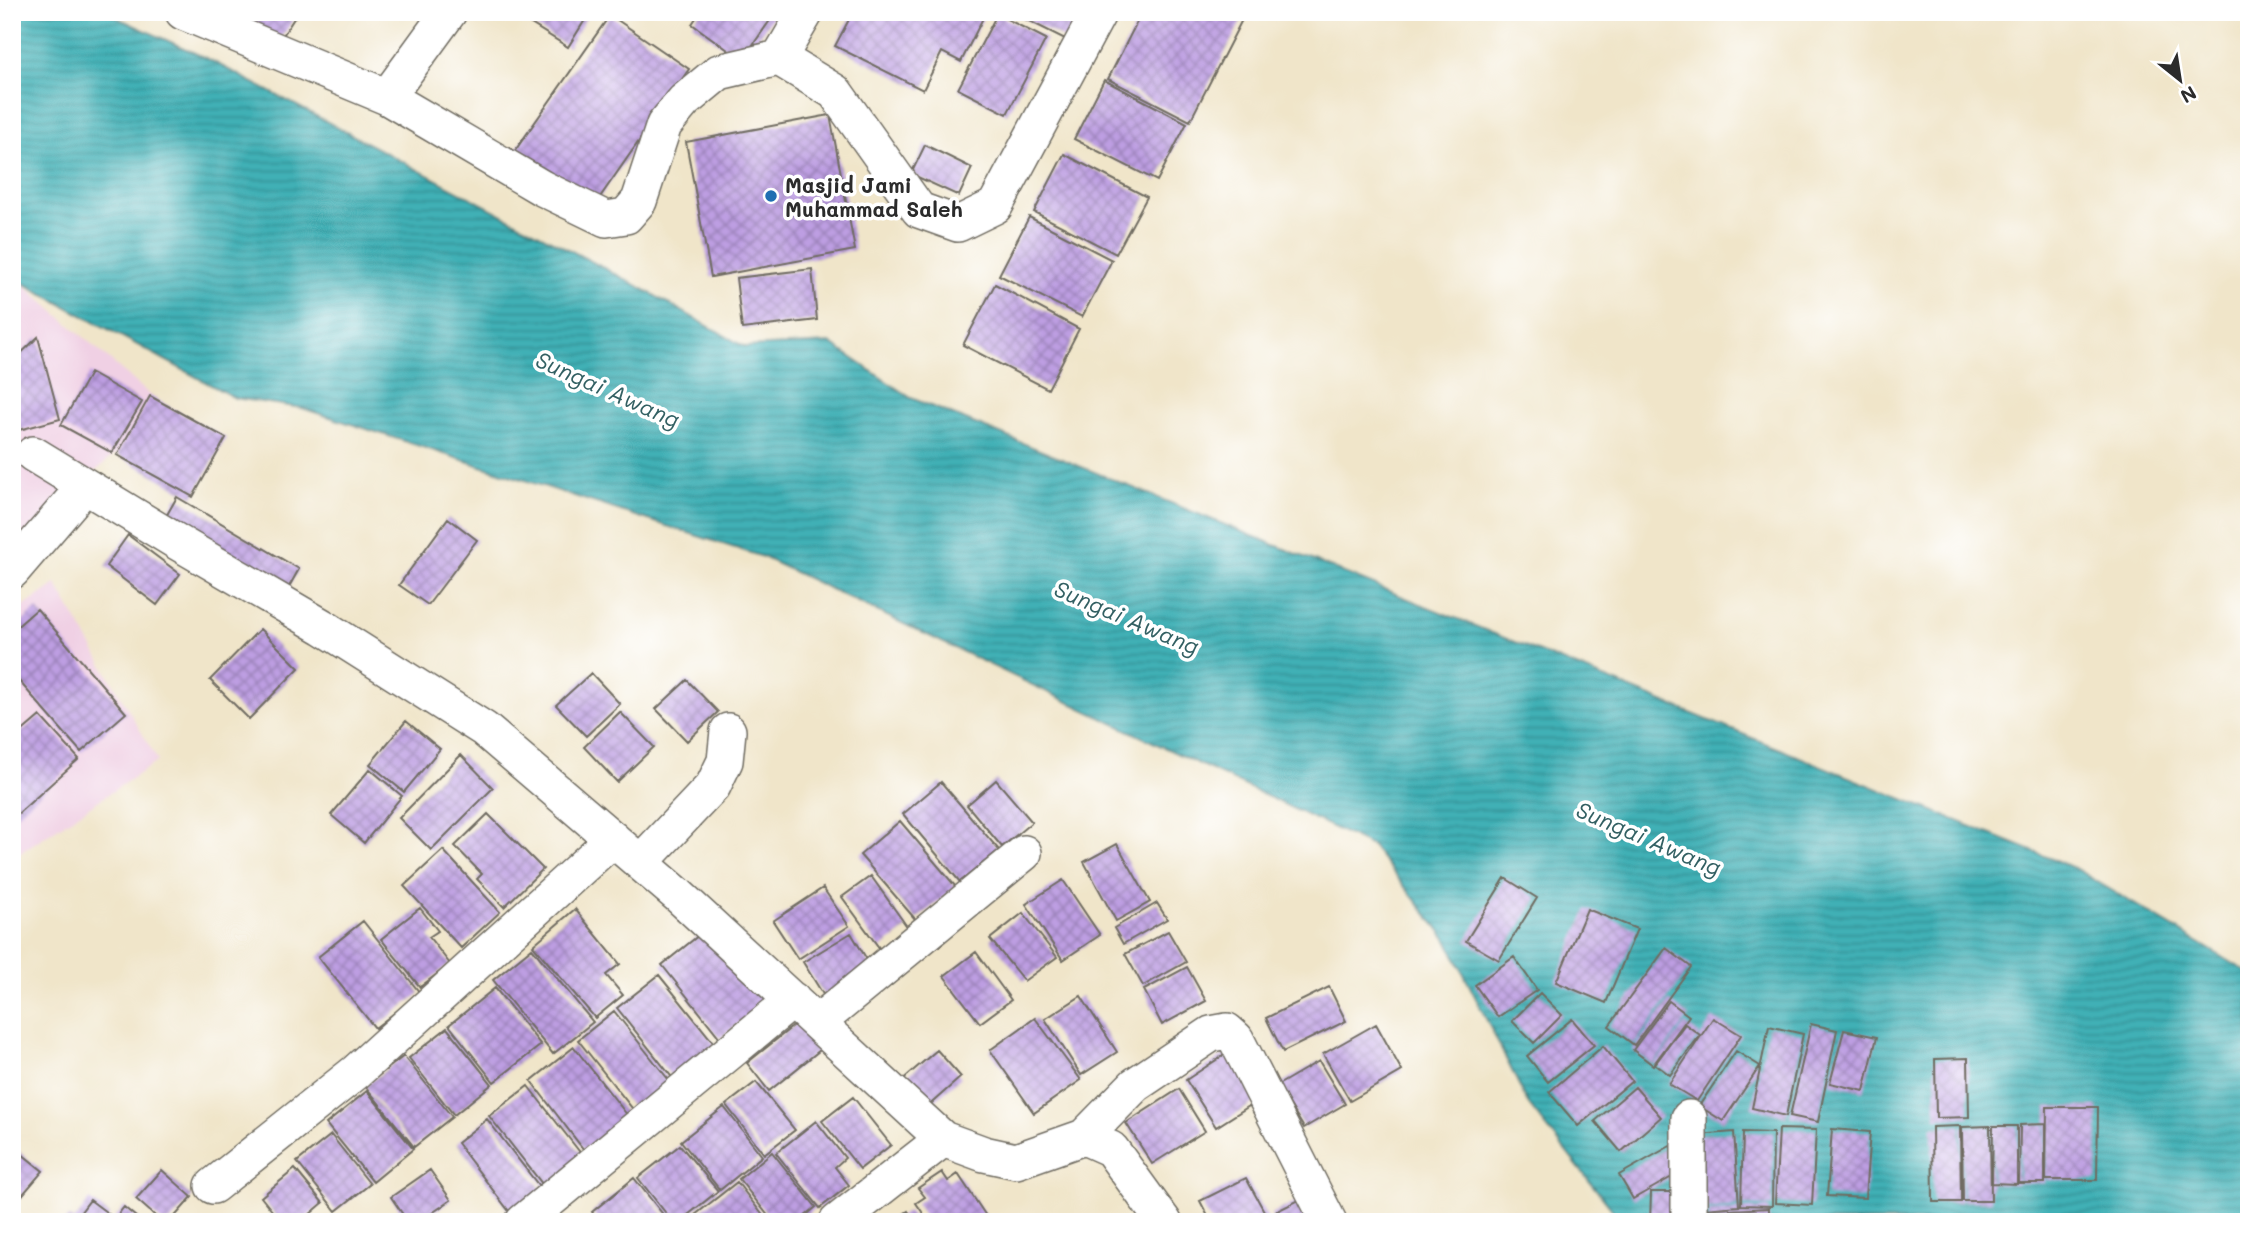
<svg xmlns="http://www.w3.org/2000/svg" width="2261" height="1234" font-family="Mali,sans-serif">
<defs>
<pattern id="water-rules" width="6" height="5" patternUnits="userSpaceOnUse" patternTransform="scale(1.75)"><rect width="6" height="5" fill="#3fb0b6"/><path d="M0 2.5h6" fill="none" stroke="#358f94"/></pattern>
<pattern id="building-cross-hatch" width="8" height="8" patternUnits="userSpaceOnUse" patternTransform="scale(1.75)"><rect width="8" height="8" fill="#bd9ee2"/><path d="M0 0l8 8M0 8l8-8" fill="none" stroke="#9a81b7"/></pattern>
</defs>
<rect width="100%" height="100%" fill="#fff"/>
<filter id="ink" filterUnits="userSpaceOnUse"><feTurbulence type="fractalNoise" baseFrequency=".0143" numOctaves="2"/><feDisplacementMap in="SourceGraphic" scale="14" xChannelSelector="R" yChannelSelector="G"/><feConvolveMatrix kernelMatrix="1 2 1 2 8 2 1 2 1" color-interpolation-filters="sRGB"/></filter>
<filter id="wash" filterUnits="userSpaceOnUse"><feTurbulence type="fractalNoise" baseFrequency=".00686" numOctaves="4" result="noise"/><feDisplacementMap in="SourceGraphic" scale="28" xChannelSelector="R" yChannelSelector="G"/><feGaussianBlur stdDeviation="1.57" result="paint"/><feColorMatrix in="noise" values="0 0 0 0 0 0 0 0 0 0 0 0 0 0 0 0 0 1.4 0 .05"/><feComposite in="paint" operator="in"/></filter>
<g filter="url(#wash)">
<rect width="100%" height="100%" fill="#f0e5c9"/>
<path fill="#f0d0e4" d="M12,278H16L166,409L12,545Z
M56,584L158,761L12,858V615Z"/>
<path fill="url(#water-rules)" stroke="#356e70" stroke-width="2" d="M12,12H105L210,60L634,284L745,347L830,343L911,398L2074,868L2249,973V1222H2218L2202,1215L2122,1222H1622L1529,1105L1446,938L1372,846L763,557L302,408L235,398L12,277Z"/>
<g id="blocks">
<path fill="url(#building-cross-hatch)" d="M216,12H298L275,48Z
M512,12H590L568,47Z
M700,12H776L742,60L692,24Z
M853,12H972L983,18L961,62L942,52L923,90L835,46Z
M1011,12H1087L1071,42Z
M1142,12H1246L1190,121L1108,79Z
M997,14L1046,39L1007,114L958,89Z
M610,15L689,69L591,210L512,155Z
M1104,80L1187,123L1157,181L1074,139Z
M830,115L855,250L711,277L686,142Z
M925,145L972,168L959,196L911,174Z
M1064,154L1147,197L1116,254L1034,212Z
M1029,217L1112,260L1082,317L999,275Z
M812,269L817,320L742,329L736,278Z
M995,284L1079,329L1048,389L963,345Z
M38,337L60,419L12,432V362Z
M90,373L142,402L112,453L61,425Z
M150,396L226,438L193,497L117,455Z
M177,497L299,569L286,592L164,520Z
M448,518L477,540L428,605L399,585Z
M128,535L180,574L157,605L106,566Z
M37,609L126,713L81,752L12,673V631Z
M260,629L299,668L249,719L210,680Z
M591,673L620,704L586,736L556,705Z
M687,680L718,712L687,741L656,709Z
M620,712L654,747L617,782L584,747Z
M40,716L79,759L12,819V740Z
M406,721L440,749L404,792L370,764Z
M461,755L493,788L431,850L399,818Z
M370,769L402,796L364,843L331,815Z
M996,780L1032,822L1002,847L967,805Z
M941,782L999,850L960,882L903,814Z
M488,814L543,869L504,907L477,879L482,874L455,846Z
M900,821L956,887L916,920L860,855Z
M1117,844L1150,902L1116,921L1084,862Z
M443,850L500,912L461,948L404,886Z
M871,876L908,928L880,949L842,897Z
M1505,878L1537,898L1499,960L1466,941Z
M1063,880L1100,935L1063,960L1026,904Z
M823,888L849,926L798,959L773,921Z
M1157,903L1167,919L1123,944L1114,928Z
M420,908L438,931L429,937L450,964L420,987L381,939Z
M575,909L620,964L606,975L623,995L595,1018L533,945Z
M1587,909L1637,929L1606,1003L1556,982Z
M1023,913L1057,957L1024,981L990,939Z
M363,921L420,993L375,1028L318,957Z
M709,927L767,1001L720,1038L662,965Z
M1168,931L1186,962L1143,986L1125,954Z
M851,933L872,968L824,996L803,962Z
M532,948L593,1022L553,1054L493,980Z
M1666,948L1691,967L1634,1045L1609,1026Z
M976,952L1011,1000L980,1023L944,976Z
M1514,957L1537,990L1498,1017L1475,985Z
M1187,967L1206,1001L1162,1025L1144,990Z
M659,975L717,1047L675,1081L617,1008Z
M1329,987L1346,1021L1283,1052L1266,1018Z
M495,988L541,1045L494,1082L449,1025Z
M1540,993L1562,1015L1534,1043L1512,1021Z
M1081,996L1117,1052L1081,1075L1045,1019Z
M1669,1001L1689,1016L1653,1065L1633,1050Z
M614,1011L672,1084L636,1113L578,1040Z
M1035,1018L1081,1080L1034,1113L990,1050Z
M1713,1018L1741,1035L1697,1101L1669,1084Z
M1572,1019L1594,1045L1548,1082L1527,1056Z
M797,1023L820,1050L769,1091L747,1063Z
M1376,1024L1402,1071L1350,1101L1323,1054Z
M1685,1024L1700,1035L1670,1075L1655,1064Z
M1811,1024L1837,1030L1818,1122L1790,1116Z
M1769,1026L1803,1034L1786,1116L1752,1108Z
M447,1028L492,1084L454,1115L409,1058Z
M1844,1030L1877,1037L1864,1091L1830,1083Z
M1603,1046L1632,1081L1578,1126L1549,1092Z
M574,1047L628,1116L584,1150L531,1081Z
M937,1050L961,1077L925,1109L901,1081Z
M1736,1051L1760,1066L1723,1121L1699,1106Z
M1227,1053L1257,1101L1216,1127L1186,1080Z
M404,1056L452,1117L414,1147L365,1086Z
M1968,1058L1969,1117L1936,1118L1935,1059Z
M1319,1061L1345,1104L1304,1128L1278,1085Z
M756,1082L795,1130L764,1154L726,1105Z
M528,1086L586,1160L547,1190L489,1116Z
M1635,1087L1661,1117L1621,1152L1595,1121Z
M1179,1089L1205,1131L1152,1164L1126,1123Z
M367,1091L413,1149L373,1182L326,1124Z
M853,1097L891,1145L860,1169L822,1121Z
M724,1107L762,1156L720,1190L681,1141Z
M2047,1107H2098L2097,1180H2046Z
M487,1119L546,1195L515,1219L457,1143Z
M816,1121L845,1158L835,1167L849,1185L820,1208L776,1153Z
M2045,1124V1183H2019L2020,1125Z
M1960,1126L1961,1202H1933L1932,1127Z
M1990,1126L1991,1201H1963L1962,1127Z
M1993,1126H2017V1184L1992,1183Z
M1779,1129L1816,1130L1812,1205L1775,1203Z
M1832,1129L1870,1132L1865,1198L1827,1196Z
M1734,1132L1739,1206L1704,1209L1698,1135Z
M1743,1132L1773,1133L1772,1206L1741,1205Z
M331,1135L370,1184L336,1211L297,1162Z
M680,1145L718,1191L679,1222H673L638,1178Z
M1672,1145L1686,1169L1633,1199L1619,1175Z
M12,1146L43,1171L12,1207Z
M772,1152L816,1207L798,1222H773L739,1179Z
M295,1169L323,1203L301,1222H281L261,1197Z
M162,1170L192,1197L170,1222H162L136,1199Z
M430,1170L451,1200L419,1222H408L391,1197Z
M942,1172L948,1181L958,1174L990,1222H929L916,1203L925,1197L918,1188Z
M634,1178L669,1222H600L592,1212Z
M1246,1178L1270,1222H1211L1200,1201Z
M737,1182L768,1222H692L690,1219Z
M1651,1192H1682L1681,1222H1650Z
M1305,1197L1317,1222H1274L1271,1214Z
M90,1200L110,1215L105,1222H64L68,1217L74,1221Z
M124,1207L142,1222H112Z
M1769,1208V1222H1709V1211Z
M908,1211L916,1222H892Z"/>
</g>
</g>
<g filter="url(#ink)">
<use href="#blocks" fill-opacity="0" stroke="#706c62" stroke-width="2"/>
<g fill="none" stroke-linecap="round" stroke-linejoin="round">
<defs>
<path id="minor" d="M183,12L387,97L542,188L606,219L626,216L639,201L664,125L684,101L719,72L779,58L835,92L919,210L958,224L995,206L1099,12
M779,58L806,12
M387,97L449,12
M33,454L179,543L323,627L484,729L678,895L943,1139L984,1154L1016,1161L1084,1137L1135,1085L1211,1034L1227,1031L1236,1039L1329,1222
M12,571L85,486
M641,862L713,786L725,761L728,731
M817,1023L1024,853
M1084,1137L1111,1149L1164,1222
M213,1186L356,1072L613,839
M523,1222L793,1000
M837,1222L943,1139
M1689,1222V1118"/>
</defs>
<use href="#minor" stroke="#706c62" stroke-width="38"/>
<use href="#minor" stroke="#fff" stroke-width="35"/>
</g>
</g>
<circle fill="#1f6fb2" stroke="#fff" stroke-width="2.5" cx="771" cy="196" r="7"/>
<g text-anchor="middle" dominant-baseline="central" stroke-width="7" stroke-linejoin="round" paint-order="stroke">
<g font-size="21" font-weight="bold" fill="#2b2b2b" stroke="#fff" text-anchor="start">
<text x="785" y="184">Masjid Jami<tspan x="785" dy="24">Muhammad Saleh</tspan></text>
</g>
<g font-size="23" font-style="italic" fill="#336063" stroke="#fff">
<text transform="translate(608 389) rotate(24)">Sungai Awang</text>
<text transform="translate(1127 617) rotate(23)">Sungai Awang</text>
<text transform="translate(1649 838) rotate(23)">Sungai Awang</text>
</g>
</g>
<rect width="2261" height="1234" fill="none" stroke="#fff" stroke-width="42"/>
<g transform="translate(2180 80) rotate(150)" stroke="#ffffff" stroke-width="5" paint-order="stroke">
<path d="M0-5L12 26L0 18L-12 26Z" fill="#2b2b2b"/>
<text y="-10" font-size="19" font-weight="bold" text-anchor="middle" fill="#2b2b2b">N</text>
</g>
</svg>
